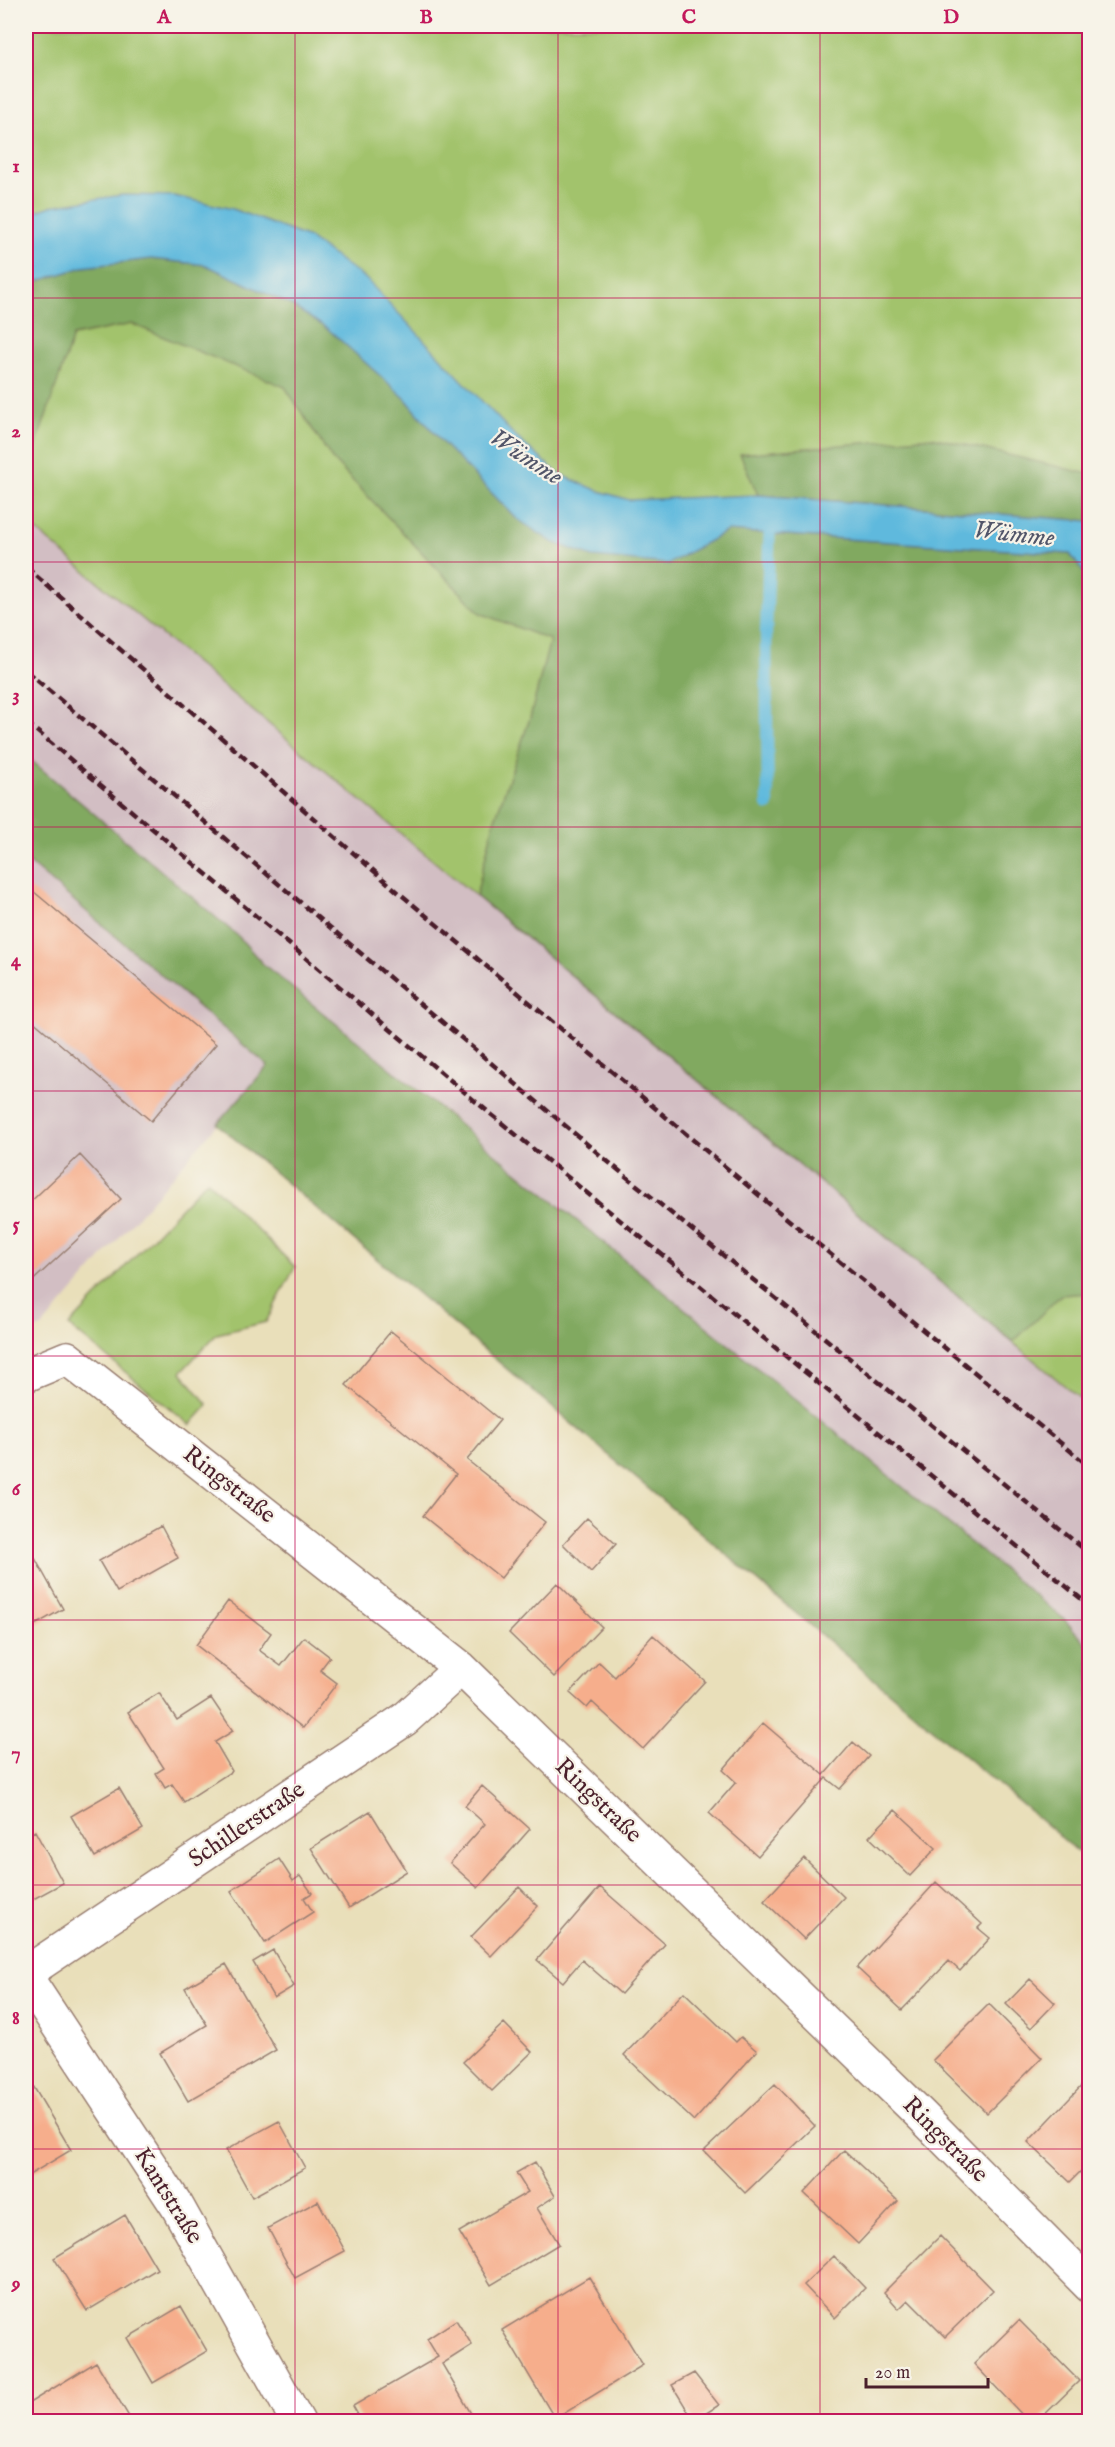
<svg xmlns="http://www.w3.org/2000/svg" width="1115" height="2447" font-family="'IM FELL English',serif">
<rect width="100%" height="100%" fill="#f7f3e8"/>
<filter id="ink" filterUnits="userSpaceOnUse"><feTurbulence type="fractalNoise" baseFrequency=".0167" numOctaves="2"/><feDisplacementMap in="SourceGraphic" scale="12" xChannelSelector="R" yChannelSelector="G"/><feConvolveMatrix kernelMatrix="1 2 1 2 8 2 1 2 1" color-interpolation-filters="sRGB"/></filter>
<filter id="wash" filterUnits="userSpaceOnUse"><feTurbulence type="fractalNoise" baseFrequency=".008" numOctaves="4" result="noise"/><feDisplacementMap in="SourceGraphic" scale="24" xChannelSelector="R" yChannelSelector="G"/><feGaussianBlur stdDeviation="1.35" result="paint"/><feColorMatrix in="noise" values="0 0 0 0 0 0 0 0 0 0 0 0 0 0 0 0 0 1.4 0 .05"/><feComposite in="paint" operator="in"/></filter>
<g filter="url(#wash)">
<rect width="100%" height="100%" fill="#e9dfba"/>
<path fill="#d2bec3" d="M26,522L1089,1406V1647L454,1119L263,964L239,937L26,756Z
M26,860L268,1066L42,1327L26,1333Z"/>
<path fill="#a2c36c" stroke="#76714c" stroke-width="1.5" d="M26,26H1089V1406L26,522Z
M207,1180L295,1267L266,1322L217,1334L181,1372L208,1405L190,1425L69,1326Z"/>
<path fill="#81a960" stroke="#666446" stroke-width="1.5" d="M151,259L206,265L289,304L328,329L405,398L442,442L516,518L668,564L727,531L1070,554L1090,580L1089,1293L1061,1295L1013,1342L476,896L494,822L530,718L550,640L480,613L332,459L285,387L132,324L73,336L26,475V285L83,267Z
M932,437L1089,474V521L758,495L740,454Z
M26,756L239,937L263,964L1064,1619L1089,1647V1861L217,1124L268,1066L26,860Z"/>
<path fill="#5fb9dd" stroke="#546c84" stroke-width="1.5" d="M122,195L174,196L233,209L309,238L366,279L516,437L559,474L599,491L629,500L758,495L1089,521V580L1070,554L727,531L668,564L593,557L552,542L516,518L442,442L405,398L328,329L289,304L206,265L151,259L83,267L26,285V215L51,206Z"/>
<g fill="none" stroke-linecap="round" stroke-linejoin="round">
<path stroke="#5fb9dd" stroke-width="12" d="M768,805L766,633L770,520"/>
</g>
<g id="blocks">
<path fill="#f6ae8c" d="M27,886L216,1044L151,1121L26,1015Z
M80,1155L121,1199L26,1287V1206Z
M391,1331L500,1420L467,1460L545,1522L501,1578L423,1516L456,1474L346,1385Z
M587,1518L616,1544L591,1572L563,1544Z
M161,1526L178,1558L117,1592L99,1561Z
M26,1542L63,1609L26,1630Z
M557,1583L602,1627L554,1677L509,1633Z
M228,1601L271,1633L259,1650L281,1666L304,1637L330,1657L320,1670L337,1683L303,1728L196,1645Z
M653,1635L705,1681L643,1749L592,1702L587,1708L570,1693L599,1662L615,1677Z
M159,1693L177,1720L211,1698L233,1731L215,1742L232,1771L184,1802L172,1784L165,1788L156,1773L164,1768L128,1712Z
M763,1723L824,1775L853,1742L869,1756L840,1789L826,1778L758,1856L709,1813L736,1782L723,1770Z
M482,1786L530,1829L478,1888L450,1863L485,1824L465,1806Z
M119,1788L143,1829L95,1857L71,1816Z
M895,1810L936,1848L910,1876L869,1837Z
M370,1811L407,1871L349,1908L311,1848Z
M35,1831L63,1883L26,1903V1836Z
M804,1858L844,1897L804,1939L764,1901Z
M279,1859L293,1881L300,1876L312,1893L304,1898L313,1912L265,1943L231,1891Z
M936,1882L982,1924L978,1928L990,1938L960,1971L949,1961L902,2010L857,1968Z
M519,1887L538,1906L491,1956L471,1937Z
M600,1887L665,1944L621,1994L582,1960L563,1982L537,1960Z
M273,1950L294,1986L274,1998L253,1962Z
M226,1964L276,2050L188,2101L160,2053L207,2025L185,1988Z
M1030,1979L1055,2003L1031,2028L1006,2004Z
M684,1992L736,2042L741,2037L757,2051L694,2121L624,2055Z
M989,2004L1042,2058L987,2113L933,2060Z
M504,2023L532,2052L492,2091L463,2062Z
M26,2074L71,2150L26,2177Z
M1090,2077V2162L1070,2182L1028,2142Z
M775,2084L815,2126L745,2193L704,2151Z
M279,2121L305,2168L252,2197L226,2150Z
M844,2150L898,2201L858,2244L804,2193Z
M535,2162L555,2196L537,2208L559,2244L491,2285L459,2232L528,2192L516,2173Z
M318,2201L345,2251L295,2278L268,2228Z
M125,2215L157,2269L87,2311L54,2258Z
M940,2236L993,2290L945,2337L908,2300L899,2309L884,2292Z
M834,2256L865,2288L835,2318L804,2285Z
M589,2277L643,2365L555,2419L502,2330Z
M181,2306L207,2351L153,2383L127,2338Z
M456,2320L472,2345L442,2364L476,2422H362L353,2406L438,2357L427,2339Z
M1019,2320L1079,2381L1037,2422H1029L974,2364Z
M96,2362L131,2420L26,2422V2405Z
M694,2373L719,2405L694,2421L672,2385Z"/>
</g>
</g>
<g filter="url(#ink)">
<use href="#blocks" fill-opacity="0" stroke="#9a7f72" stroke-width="1.5"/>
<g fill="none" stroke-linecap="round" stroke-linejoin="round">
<defs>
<path id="minor" d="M26,1375L67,1358L461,1668L921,2115L1090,2286
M26,1973L405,1719L461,1668
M26,1977L177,2206L298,2422"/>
</defs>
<use href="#minor" stroke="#9a7f72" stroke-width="36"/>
<use href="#minor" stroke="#fff" stroke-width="33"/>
<path stroke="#4a1f2b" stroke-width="4.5" stroke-dasharray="9 4.5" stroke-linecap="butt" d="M26,567L398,892L773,1207L1090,1467
M26,671L606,1160L1090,1554
M26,722L475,1101L1090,1606"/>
</g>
</g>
<path fill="none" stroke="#c2185b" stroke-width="1.5" stroke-opacity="0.55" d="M295,26V2422M558,26V2422M820,26V2422M26,298H1090M26,562H1090M26,827H1090M26,1091H1090M26,1356H1090M26,1620H1090M26,1885H1090M26,2149H1090"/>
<g text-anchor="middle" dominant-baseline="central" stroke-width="4.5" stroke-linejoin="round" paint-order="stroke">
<g font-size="24" fill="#4a1f2b" stroke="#f7f3e8">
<text transform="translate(229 1485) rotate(38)">Ringstraße</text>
<text transform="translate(598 1801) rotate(44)">Ringstraße</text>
<text transform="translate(247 1825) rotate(-34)">Schillerstraße</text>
<text transform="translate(945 2140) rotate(45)">Ringstraße</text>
<text transform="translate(168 2196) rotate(58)">Kantstraße</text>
</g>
<g font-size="26" font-style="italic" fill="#515569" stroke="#f7f3e8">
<text transform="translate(526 457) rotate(33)">Wümme</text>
<text transform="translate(1014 534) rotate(6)">Wümme</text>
</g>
</g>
<rect width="1115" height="2447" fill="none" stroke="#f7f3e8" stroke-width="66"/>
<path d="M866 2378v9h122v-9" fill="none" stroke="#4a1f2b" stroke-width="3"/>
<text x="875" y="2378" font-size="18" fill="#4a1f2b" stroke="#f7f3e8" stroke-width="4.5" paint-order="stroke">20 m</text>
<rect x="33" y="33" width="1049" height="2381" fill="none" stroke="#c2185b" stroke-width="2"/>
<g font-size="20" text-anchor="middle" font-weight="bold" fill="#c2185b">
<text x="164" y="23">A</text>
<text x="426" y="23">B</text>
<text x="689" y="23">C</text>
<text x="951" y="23">D</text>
<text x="16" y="172">1</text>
<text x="16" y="437">2</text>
<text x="16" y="701">3</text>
<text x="16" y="966">4</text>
<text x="16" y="1230">5</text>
<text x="16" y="1495">6</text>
<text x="16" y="1759">7</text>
<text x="16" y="2024">8</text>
<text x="16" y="2289">9</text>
</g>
</svg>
